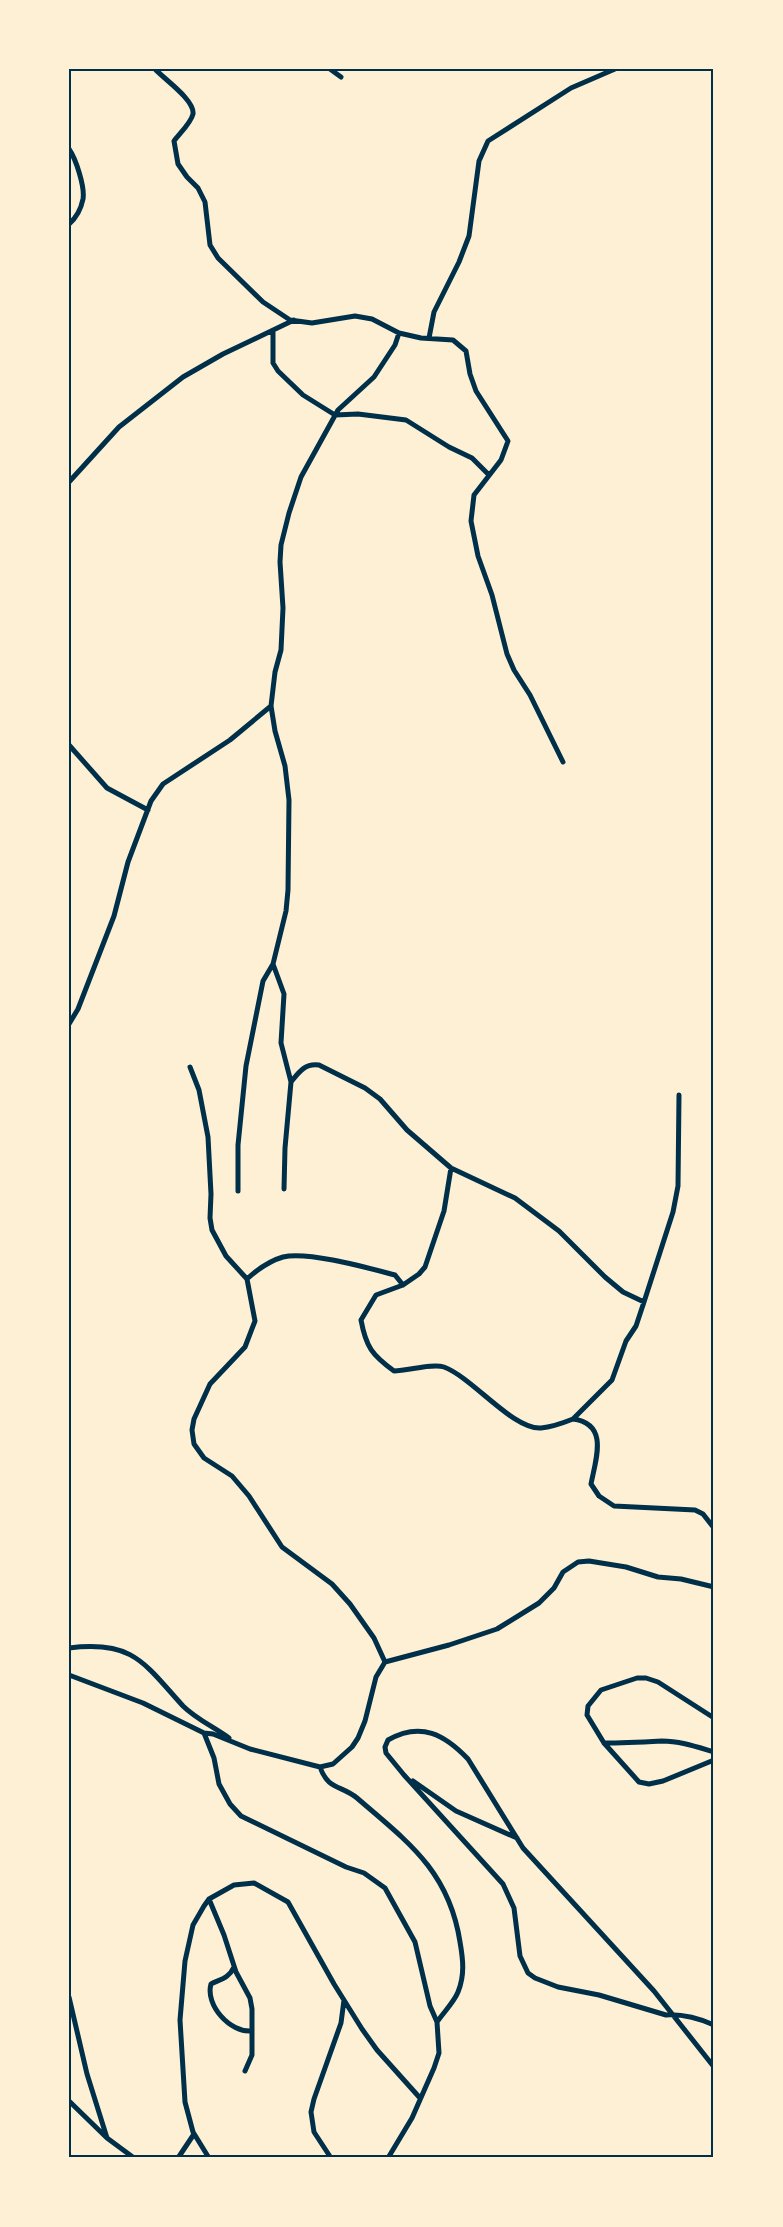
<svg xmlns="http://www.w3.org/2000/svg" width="783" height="2227" font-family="'Alegreya Sans',sans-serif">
<rect width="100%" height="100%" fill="#fdf0d5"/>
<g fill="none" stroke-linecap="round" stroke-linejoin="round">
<path stroke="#003049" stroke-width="5" d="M155,69C164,79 195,100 193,114C191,123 180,133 174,141L178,164L187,177L198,188L205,202L210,245L218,258L263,302L290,320L312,323L355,316L372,319L399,333L421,338L453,340L466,351L470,374L476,391L508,441L501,460L474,495L471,521L478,556L492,595L507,654L514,670L530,695L563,762
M330,69L341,77
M69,149C76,159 85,187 83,199C81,209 76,218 69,224
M273,330V363L278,371L303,395L335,415L358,414L406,420L449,447L472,458L489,475
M429,338L434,312L459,262L469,236L479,161L488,141L571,88L615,69
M69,482L119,427L183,377L223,354L294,320
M69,745L107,788L148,810
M273,964L284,994L281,1043L291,1082L285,1148L284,1189
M69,1024L78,1009L114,916L128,862L151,801L163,784L230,740L271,706
M190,1067L199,1090L208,1137L211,1194L210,1218L212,1230L226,1256L247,1279L255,1321L245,1347L210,1384L194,1419L192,1430L194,1444L204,1458L232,1476L249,1496L282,1547L332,1584L350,1604L374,1638L385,1662
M291,1082C299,1072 305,1063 319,1065L365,1088L380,1099L407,1130L451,1168L515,1198L559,1231L605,1277L623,1292L644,1302
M451,1168L444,1211L425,1267L419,1274L403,1285L376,1295L361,1320C366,1347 372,1355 394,1371C408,1371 432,1363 444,1367C473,1378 513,1430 541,1428C552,1427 563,1423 573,1419L612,1380L626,1341L636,1326L644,1302L673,1212L678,1186L679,1095
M238,1191V1145L246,1066L263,981L273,964L286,911L288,890L289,800L285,766L275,731L271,706L275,672L281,650L283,608L280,562L281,545L289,513L301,477L338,410L374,377L395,345L399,333
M247,1279C258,1269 269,1261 283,1257C308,1251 368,1268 395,1275L403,1285
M573,1419C609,1424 596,1458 591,1484L599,1496L614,1506L695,1510L703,1514L714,1528
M69,1648C133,1640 144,1663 183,1706C196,1719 214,1727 229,1738
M69,1675L143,1703L204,1733L213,1734L250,1749L320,1767L333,1764L352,1747L358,1738L365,1721L376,1677L385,1662L449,1645L497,1629L539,1603L554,1588L563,1572L578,1562L589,1561L626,1567L658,1577L681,1579L714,1587
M714,1718L658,1682L646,1678H637L601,1690L588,1706L587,1715L604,1743L639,1782L649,1784L663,1781L714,1760
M204,1733L214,1758L219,1784L230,1804L241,1816L346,1867L364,1873L385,1888L415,1942L430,2006L437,2022L439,2053L434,2068L412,2118L388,2158
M604,1743C624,1743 643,1742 662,1741C680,1741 697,1747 714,1752
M320,1767C328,1790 341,1785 357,1798C408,1842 449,1871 460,1942C463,1959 465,1975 458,1992C454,2002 444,2012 437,2022
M413,1781L456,1811L517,1838
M209,1899L224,1935L236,1972L250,1998L252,2009V2055L245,2071
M234,1967C229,1978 221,1979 211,1984C205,2005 230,2033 252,2031
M69,1997L87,2074L107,2138
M714,2025C698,2018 683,2014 666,2015L599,1995L558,1987L535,1978L528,1973L520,1956L514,1908L503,1884L404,1775L386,1753L385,1747L388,1740C421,1721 445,1735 468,1759L523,1848L654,1991L714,2067
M69,2101L107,2138L134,2158
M178,2158L194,2134
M209,2158L193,2132L185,2102L180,2020L185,1961L193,1925L204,1906L209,1899L234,1885L254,1883L288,1902L334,1984L362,2029L377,2050L420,2098
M331,2158L314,2132L311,2112L314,2099L341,2023L344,2000"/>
</g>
<rect width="783" height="2227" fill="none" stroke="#fdf0d5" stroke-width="141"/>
<rect x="70" y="70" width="642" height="2086" fill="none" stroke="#003049" stroke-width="2"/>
</svg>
